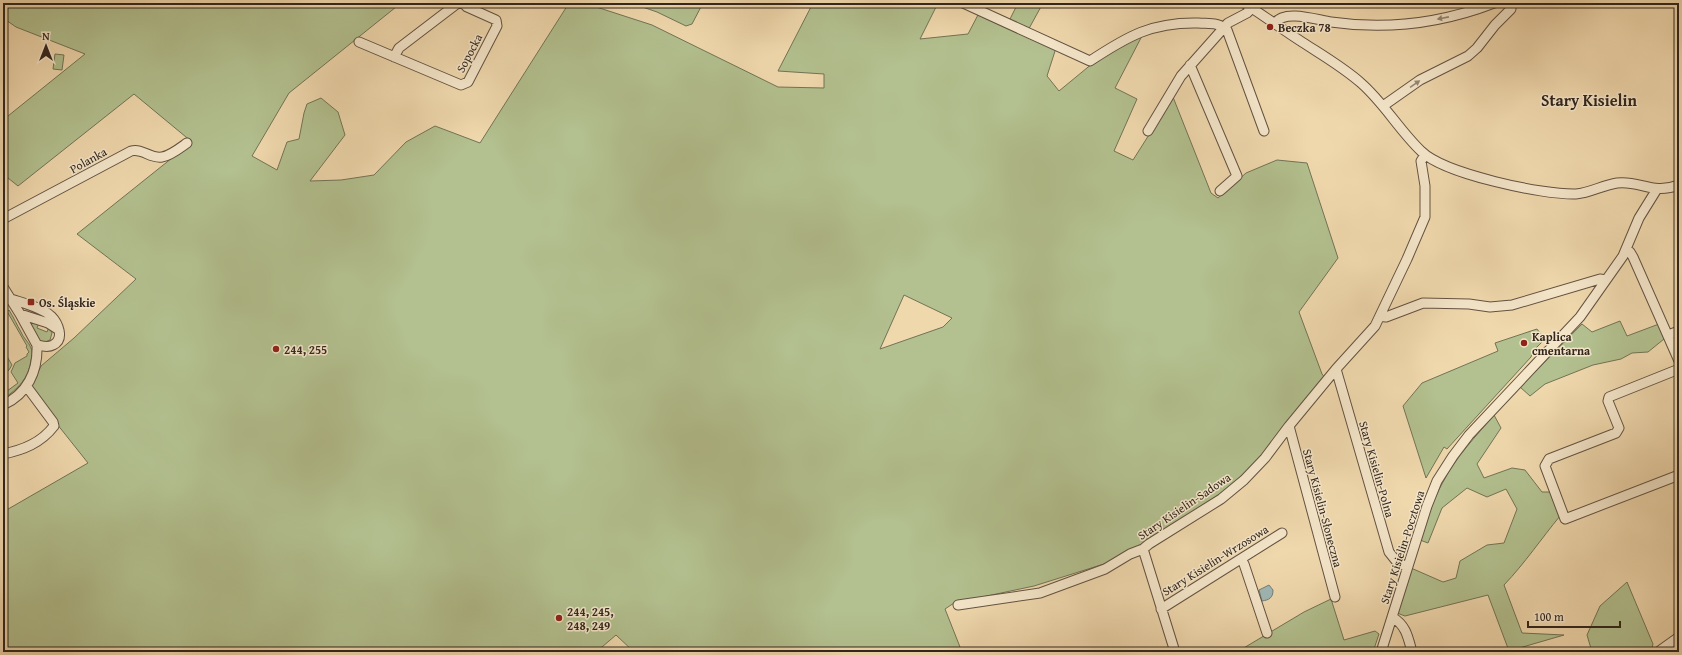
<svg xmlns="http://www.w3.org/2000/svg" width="1682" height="655" font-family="'Gentium Book Plus',serif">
<rect width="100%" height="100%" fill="#f0d8ad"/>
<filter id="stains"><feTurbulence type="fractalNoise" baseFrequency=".005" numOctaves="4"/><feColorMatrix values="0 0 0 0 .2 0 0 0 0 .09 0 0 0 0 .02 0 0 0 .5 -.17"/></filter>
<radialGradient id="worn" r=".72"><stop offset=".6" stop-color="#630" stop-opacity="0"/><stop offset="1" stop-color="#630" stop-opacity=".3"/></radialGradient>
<path fill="#b3c08f" stroke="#727356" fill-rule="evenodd" d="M3,3H401L289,93L252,156L277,170L287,142L299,139L304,113L307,104L321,98L338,112L345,135L310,181L341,180L374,175L406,142L435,126L480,143L569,3H584L652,25L778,87L824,88V74L778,71L813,3H938L920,39L968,34L979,13L1007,25L1018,3H1043L1026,34L1056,48L1047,76L1059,91L1093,63L1143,34L1115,88L1137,99L1114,151L1133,160L1173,97L1211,193L1218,198L1246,173L1277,160L1307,163L1338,258L1299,312L1322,374L1327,380L1249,477L1142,547L1104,564L1034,586L954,603L945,609L962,652H634L616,635L602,647L586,652H3V512L88,463L30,390L41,366L74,338L136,279L77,234L192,142L134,94L18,186L3,174V120L85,54L16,27L3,18ZM904,295L952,318L943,327L880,349Z
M631,3H703L692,24L686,26L657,12Z
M55,54L64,55L62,70L53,69Z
M9,310C14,318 17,325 21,332C23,338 29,342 31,348C33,351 32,356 31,360C29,378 18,389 3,399V394L18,383L11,372L15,363L27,356V354L29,352L26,347L27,346L8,313L4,314Z
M30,320L39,323L37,328L47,332L49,327L52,333L50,340L45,342L39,341L29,323Z
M1620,321L1627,336L1659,324L1664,339L1648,352L1632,353L1621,359L1593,365L1545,384L1530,396L1520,387L1582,324L1592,332Z
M1537,329L1545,339L1533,351L1531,357L1447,449L1444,447L1426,478L1403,406L1422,383L1498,351L1495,343Z
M5,353L12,365L9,370L3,375V371L7,367L3,360V354Z
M1494,415L1501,428L1477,464L1484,478L1512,468L1525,470L1542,492H1550L1560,516C1541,539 1525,563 1504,585L1522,633L1564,635L1509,651L1488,595L1405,616L1397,613L1411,568L1443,582L1456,578L1460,561L1487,545L1504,543L1517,509L1506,489L1487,497L1467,488L1442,508L1428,543L1420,540C1427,520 1433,500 1443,482C1456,457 1476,436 1494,415Z
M1627,582L1653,644L1651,652H1592L1587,635L1600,606Z
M1331,599L1344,640L1375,631L1379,634L1373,652H1237L1304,612Z"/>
<path fill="#9fb7b5" stroke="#737d78" d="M1269,585L1273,590C1273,598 1269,600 1262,601L1259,590Z"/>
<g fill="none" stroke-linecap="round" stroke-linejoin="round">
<defs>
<path id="minor" d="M963,3L1090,61C1128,36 1152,22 1198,23C1209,24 1218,22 1227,30L1264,131
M1244,3C1264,16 1282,29 1302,42C1322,55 1343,67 1361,83C1384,103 1399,130 1421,151C1444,174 1543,195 1576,194C1590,193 1603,185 1617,183C1640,180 1652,195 1679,185
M1275,23C1285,9 1317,20 1331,22C1386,30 1442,23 1494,3
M359,42L461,85L468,82L497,26L496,20L467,7L463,3
M394,57L399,48L458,3
M1190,65L1237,176L1220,191
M1383,106L1420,80L1468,56L1477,48L1495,25L1511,9V3
M1148,131L1181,76L1228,23L1247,13L1252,8
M3,219L131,151C143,148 150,159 162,157C170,156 180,148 187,143
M1627,250L1630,252L1633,257L1679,361
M3,287L20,314L37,345C38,372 27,394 3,405
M11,299C23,303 41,307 51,316C58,323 65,339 53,345C48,348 42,346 37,345
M20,314L48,323L59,330
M1380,316L1386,317L1423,303L1469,304L1490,307L1512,305L1600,279L1606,280
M1668,335L1679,331
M1336,369L1389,552L1397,562L1407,567
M1679,369L1609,397L1608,401L1619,428L1616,433L1549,459L1545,466L1565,519L1679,475
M1289,426L1335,597
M3,454C23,450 41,443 54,426L53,422L27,387
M1143,549L1175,652
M1241,559L1244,564L1267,633
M958,605L1040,593L1105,569L1130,554L1143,549L1149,544L1221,499L1244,480L1265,458L1289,426L1336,369L1375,326L1407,259L1425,217V186L1421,161L1425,155
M1161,609L1282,533
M1392,617C1406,625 1408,637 1412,652
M1381,652L1427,506L1437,481L1453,456L1469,435L1580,317L1623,256L1639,218L1657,189
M1658,652L1679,637"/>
</defs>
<use href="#minor" stroke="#625241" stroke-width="11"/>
<use href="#minor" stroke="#f5e6ca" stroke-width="9"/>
</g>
<defs><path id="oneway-solid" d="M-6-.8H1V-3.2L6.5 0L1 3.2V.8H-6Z"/></defs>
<g fill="#948674">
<use href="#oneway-solid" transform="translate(1443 18) rotate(169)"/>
<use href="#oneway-solid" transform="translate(1415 84) rotate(-35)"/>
</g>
<g fill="#8f2418" stroke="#f5e6ca" stroke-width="1.5">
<circle cx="1270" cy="27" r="4"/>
<rect x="27" y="298" width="8" height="8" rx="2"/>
<circle cx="1524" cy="343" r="4"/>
<circle cx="276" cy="349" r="4"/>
<circle cx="559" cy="618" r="4"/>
</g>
<g text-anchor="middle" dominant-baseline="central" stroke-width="3" stroke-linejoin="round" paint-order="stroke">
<g font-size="12" font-weight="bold" fill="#32261d" stroke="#f5e6ca" text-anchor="start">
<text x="1278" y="27">Beczka 78</text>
<text x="39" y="302">Os. Śląskie</text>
<text x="1532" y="336">Kaplica<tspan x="1532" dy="14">cmentarna</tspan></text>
<text x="284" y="349">244, 255</text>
<text x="567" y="611">244, 245,<tspan x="567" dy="14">248, 249</tspan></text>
</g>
<g font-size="12" fill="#32261d" stroke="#f5e6ca">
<text transform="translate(469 53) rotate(-62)">Sopocka</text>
<text transform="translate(88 160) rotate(-29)">Polanka</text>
<text transform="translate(1377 469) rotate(74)">Stary Kisielin-Polna</text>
<text transform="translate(1184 506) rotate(-34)">Stary Kisielin-Sadowa</text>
<text transform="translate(1323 508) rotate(75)">Stary Kisielin-Słoneczna</text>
<text transform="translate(1402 547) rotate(-72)">Stary Kisielin-Pocztowa</text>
<text transform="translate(1215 560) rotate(-32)">Stary Kisielin-Wrzosowa</text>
</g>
<g font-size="16" font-weight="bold" fill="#32261d" stroke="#f5e6ca">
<text x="1589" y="100">Stary Kisielin</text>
</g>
</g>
<rect width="1682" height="655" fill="none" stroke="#f0d8ad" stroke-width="16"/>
<rect x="4" y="4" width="1674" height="647" fill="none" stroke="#32261d" stroke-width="2"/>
<rect x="8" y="8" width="1666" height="639" fill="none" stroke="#32261d"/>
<g transform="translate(46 46)" stroke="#f5e6ca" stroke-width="3" paint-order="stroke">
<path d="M0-3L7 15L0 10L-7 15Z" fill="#32261d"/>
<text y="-6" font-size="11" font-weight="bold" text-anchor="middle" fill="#32261d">N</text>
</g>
<path d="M1528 621v6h92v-6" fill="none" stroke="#32261d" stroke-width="2"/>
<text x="1534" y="621" font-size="12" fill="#32261d" stroke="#f5e6ca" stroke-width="3" paint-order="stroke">100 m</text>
<rect width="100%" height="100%" filter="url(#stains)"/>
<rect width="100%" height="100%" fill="url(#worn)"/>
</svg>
